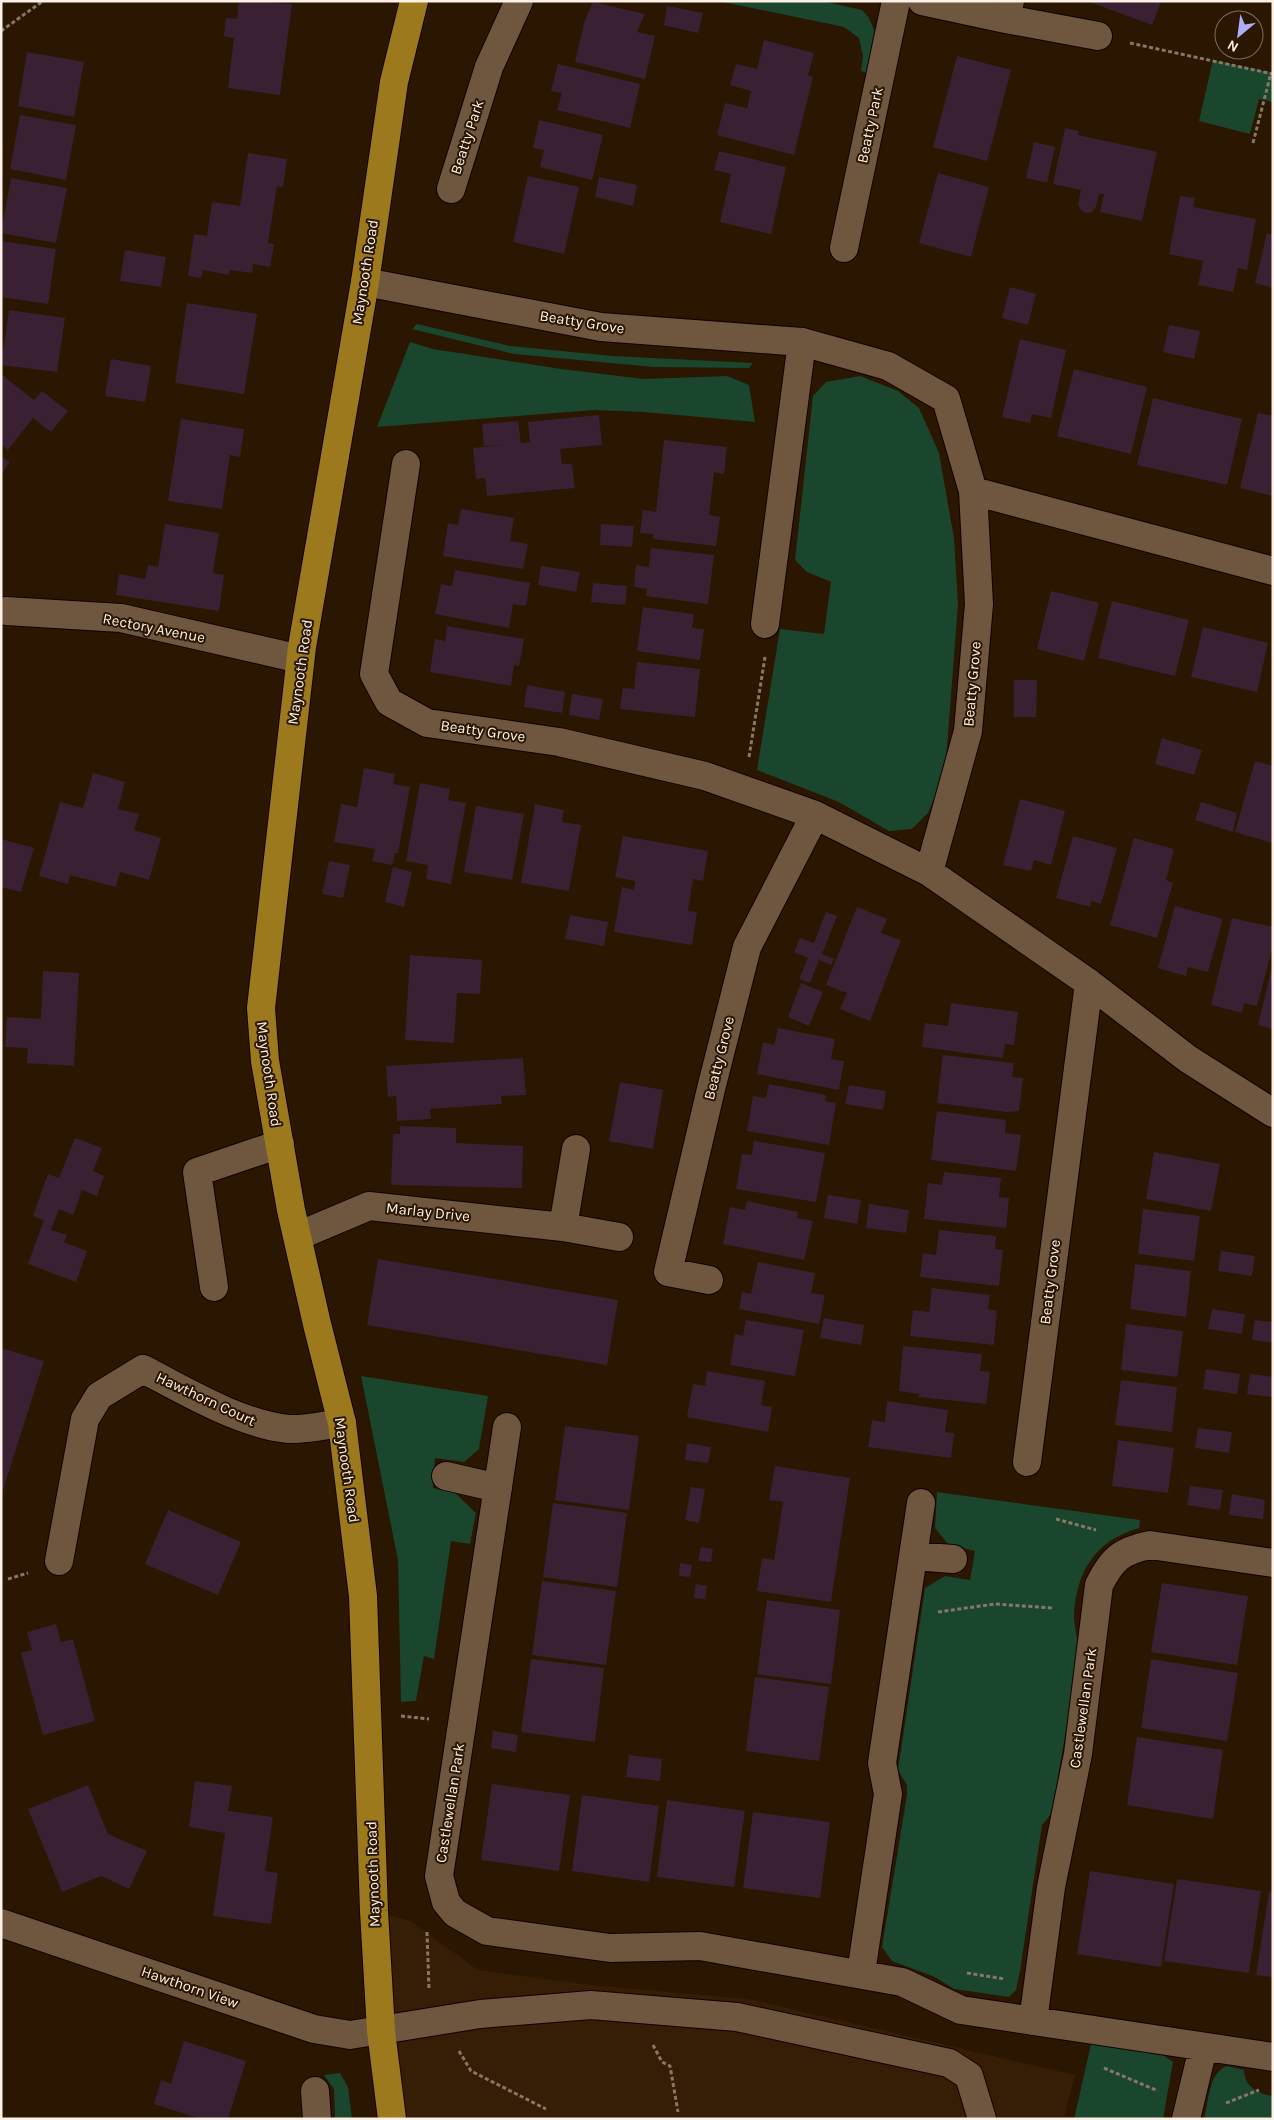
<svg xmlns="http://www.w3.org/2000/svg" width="1274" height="2120" font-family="Karla,sans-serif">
<rect width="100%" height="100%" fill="#2a1601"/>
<path fill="#361d05" d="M374,1911L411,1921L478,1970L590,1985L748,1999L1075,2075L1064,2119H392Z"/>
<path fill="#19462c" d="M718,1H822L862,10L869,18L875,32L867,73L861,71L863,56L859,38L844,27Z
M1213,60L1273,73V102L1259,99L1250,134L1199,121Z
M417,324L510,346L613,356L753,363L749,368L654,367L514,354L412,329Z
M410,342L433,349L561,369L643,379L727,376L749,385L755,422L644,412L594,410L377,427Z
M860,376L898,391L919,408L939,453L954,538L958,604L945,773L928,813L912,829L889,831L839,802L757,770L780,629L824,634L831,582L807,572L795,560L813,396L826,382Z
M361,1376L488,1396L479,1449L464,1462L435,1458L433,1488L454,1492L476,1513L470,1544L451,1541L434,1659L424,1656L416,1701L401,1702L398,1560Z
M937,1492L1140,1520L1139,1528C1096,1540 1076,1571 1074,1616C1074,1629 1080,1644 1078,1657C1072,1701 1063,1745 1056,1789C1059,1804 1052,1814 1042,1825L1020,1971L1016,1990L1009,1997L954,1989L935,1977L892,1961L882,1947L907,1795V1785L898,1770L925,1588L945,1576L970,1580L975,1551L948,1544L935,1528Z
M1091,2044L1160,2053L1173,2062L1163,2119H1074Z
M1227,2066L1244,2070C1244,2086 1258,2094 1273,2096V2119H1204C1209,2102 1208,2073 1227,2066Z
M340,2073L348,2087L352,2119H335L334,2089L324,2075Z"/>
<path fill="#392133" d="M239,1L292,4L280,95L228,88L234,38L224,36L226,18L237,19Z
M1087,1H1159L1161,2L1152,25Z
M593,2L645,14L637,32L655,36L645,79L575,62L585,20Z
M667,6L703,13L698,33L664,25Z
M764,40L814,53L808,75L813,77L794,155L717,135L725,103L747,108L751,91L730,85L736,64L757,69Z
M27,52L84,62L74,117L18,106Z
M957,56L1011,70L987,161L933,147Z
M558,64L640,84L630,128L557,110L562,93L551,91Z
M20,115L76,125L66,180L10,169Z
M539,120L603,135L592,180L540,167L544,150L533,148Z
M1065,128L1079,131L1078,135L1157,152L1142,221L1100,212L1104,194H1099L1096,207L1092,212L1085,213L1080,209L1078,204L1081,190L1053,184Z
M1034,142L1055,147L1047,183L1026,178Z
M719,151L786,167L771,234L720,222L731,174L714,170Z
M248,153L287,159L283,187L277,186L268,243L274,244L270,267L253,264L252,273L230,270L229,275L203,270L201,278L188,276L194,234L207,236L212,202L240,206Z
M938,173L989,187L971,257L919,243Z
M528,176L579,187L564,254L513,242Z
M599,177L637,185L633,206L595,197Z
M11,178L67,188L56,243L1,233Z
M1180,196L1195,198L1193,207L1256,219L1247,270L1238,268L1233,292L1198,285L1203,261L1169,254Z
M1267,233L1273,235V288L1255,283Z
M1,241L56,249L48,304L1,297Z
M125,250L166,257L161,287L120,281Z
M1010,287L1036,294L1028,325L1002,318Z
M187,303L257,314L244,394L175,383Z
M9,310L65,318L57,372L1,365Z
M1169,325L1200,331L1194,359L1163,352Z
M1020,339L1066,350L1051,418L1032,414L1030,423L1002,417Z
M111,359L151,366L145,402L105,396Z
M1074,369L1147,387L1131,454L1057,436Z
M1,374L34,400L42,391L68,411L51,432L33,418L8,450L1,444Z
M1153,398L1242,419L1227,485L1137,465Z
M1258,413L1273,416V496L1240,488Z
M599,415L602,445L560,449L562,464H572L575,488L487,496L485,478L476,479L473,448L503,445L484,446L482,424L518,421L521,443L530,442L528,422Z
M181,419L244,429L240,457L230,455L222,509L168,501Z
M664,440L727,447L724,474L714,472L709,515L720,517L716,546L653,539L654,534L640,533L643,510L656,512Z
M1,456L10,462L1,474Z
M461,509L514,518L510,541L528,544L523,569L443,556L448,523L458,525Z
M165,524L219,533L213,573L224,575L219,611L116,595L119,574L145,579L148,565L158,567Z
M601,524L634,526L632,547L600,545Z
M651,548L714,555L708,604L646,596L647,589L634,587L636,565L649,567Z
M541,566L580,572L576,592L538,585Z
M455,570L530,583L526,606L513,604L509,628L435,614L441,584L452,586Z
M593,583L627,586L625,605L591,602Z
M1051,591L1099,603L1084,661L1037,649Z
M1112,601L1189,620L1175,676L1098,658Z
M643,607L694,614L692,628L704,629L700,660L637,651Z
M447,626L524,639L519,666L514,665L511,686L430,672L435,639L445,641Z
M1203,627L1268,643L1257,692L1191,677Z
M637,662L700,669L695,717L620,709L623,688L634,689Z
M1014,680H1037L1036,717H1014Z
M527,685L565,692L562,713L524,707Z
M572,694L603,699L599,720L569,715Z
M1162,738L1202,750L1194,775L1155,764Z
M1255,761L1273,766V843L1235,832Z
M364,768L395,774L393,784L410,787L398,853H395L392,865L372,861L375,849L334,842L341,804L357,807Z
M93,773L125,782L118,809L139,814L134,830L161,838L149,880L120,872L116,887L70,875L68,884L39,876L60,802L83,808Z
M420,783L450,789L448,800L466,803L451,884L426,879L428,865L406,861Z
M1020,799L1065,811L1051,865L1034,860L1031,871L1003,865Z
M1201,802L1237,813L1233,832L1195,820Z
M535,804L564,810L562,822L581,825L569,891L521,883Z
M476,806L524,814L512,880L464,872Z
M623,836L708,851L703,881L693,879L688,911L697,912L692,945L614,932L622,887L634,890L635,881L615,877Z
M1073,836L1117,848L1101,904L1091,901L1090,907L1056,898Z
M1134,838L1174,849L1166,880L1173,883L1157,938L1110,925Z
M1,839L34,848L21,892L1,887Z
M329,861L350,865L343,898L322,894Z
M393,867L412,872L404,907L385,902Z
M1175,906L1223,919L1208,972L1188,967L1186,976L1158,968Z
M857,907L887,919L881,933L901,940L870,1021L840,1009L847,993L826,985Z
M826,912L837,916L822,954L834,959L831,965L819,960L810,983L799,979L808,958L794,952L800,938L814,943Z
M570,915L608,922L604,946L565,939Z
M1232,918L1273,927V946L1257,1006L1244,1003L1242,1013L1211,1005Z
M410,955L482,960L480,994L457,993L454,1043L405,1040Z
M1272,967H1273V1029L1258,1025Z
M43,971L79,973L74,1066L27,1063L28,1048L5,1047L7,1017L41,1019Z
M801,983L823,992L809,1026L788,1017Z
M951,1003L1018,1012L1014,1045L1005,1044L1003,1058L922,1047L925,1023L948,1026Z
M778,1028L835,1039L831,1059L844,1061L839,1090L757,1074L763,1042L774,1045Z
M943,1055L1014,1063L1012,1077L1023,1078L1019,1111L1007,1112L937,1103Z
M523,1058L526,1095L501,1096L502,1104L430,1109L431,1119L397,1121L396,1096L388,1097L386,1066Z
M620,1082L663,1090L653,1149L609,1141Z
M769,1084L826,1095L825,1101L836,1103L829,1145L747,1131L753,1096L766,1098Z
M849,1085L886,1091L883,1110L845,1104Z
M937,1111L1006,1120L1005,1133L1021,1135L1016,1171L931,1160Z
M400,1126L456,1128V1143L523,1146L522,1188L391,1185L393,1134H400Z
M75,1138L102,1148L93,1171L104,1176L97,1196L82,1190L73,1215L59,1209L51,1230L67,1235L64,1242L87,1251L76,1282L28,1264L44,1220L33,1216L48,1174L59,1178Z
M754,1141L825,1153L816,1202L736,1189L742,1154L752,1155Z
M1154,1152L1220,1164L1211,1211L1146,1199Z
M944,1172L1001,1178L999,1197L1009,1198L1006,1228L924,1219L928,1183L942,1185Z
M828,1195L861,1200L857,1224L824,1218Z
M747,1201L798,1212L797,1218L813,1221L804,1260L723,1244L730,1207L745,1210Z
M869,1204L909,1210L906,1233L866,1228Z
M1143,1209L1200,1216L1194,1261L1138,1254Z
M939,1230L996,1236L995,1249L1003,1250L999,1286L920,1277L923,1253L936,1255Z
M1221,1251L1255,1256L1252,1276L1218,1271Z
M378,1259L618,1300L607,1365L367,1325Z
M758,1262L815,1273L811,1293L825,1295L819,1324L739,1309L742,1292L751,1294Z
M1135,1264L1191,1271L1186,1317L1130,1309Z
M932,1288L990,1295L988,1309L997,1311L994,1345L910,1336L913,1310L929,1312Z
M1212,1309L1245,1314L1242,1334L1208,1329Z
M824,1318L864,1325L861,1345L820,1338Z
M746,1320L804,1330L795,1376L730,1365L735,1334L743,1336Z
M1255,1320L1273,1322V1343L1252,1340Z
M1126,1324L1183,1331L1177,1377L1121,1370Z
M903,1346L982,1354L980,1371L990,1372L986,1404L919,1397V1394L899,1391Z
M1,1348L44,1361L2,1493H1Z
M1206,1369L1240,1374L1237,1394L1203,1389Z
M707,1371L765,1381L761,1405L772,1407L768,1432L687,1417L693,1384L705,1386Z
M1250,1374L1273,1377V1397L1247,1394Z
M1121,1380L1177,1387L1172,1432L1115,1425Z
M887,1401L948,1410L945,1432L954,1433L951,1458L868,1447L872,1420L885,1422Z
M565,1426L639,1436L629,1510L555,1500Z
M1198,1428L1232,1432L1229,1453L1195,1448Z
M1118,1440L1174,1448L1168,1493L1112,1486Z
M687,1443L711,1447L708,1463L685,1460Z
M775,1466L850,1478L831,1602L757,1591L762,1558L774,1560L783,1502L769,1500Z
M1190,1486L1223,1490L1220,1510L1187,1505Z
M691,1487L705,1489L699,1523L685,1520Z
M1232,1494L1265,1500L1263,1519L1229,1515Z
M553,1503L627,1513L617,1587L543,1577Z
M168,1510L241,1542L218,1595L145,1564Z
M701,1547L713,1549L711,1562L698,1561Z
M680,1563L692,1565L690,1577L679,1576Z
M542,1581L616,1591L606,1665L532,1655Z
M1162,1583L1248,1596L1237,1665L1151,1652Z
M696,1584L707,1586L705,1599L694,1598Z
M767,1600L840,1610L831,1684L757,1674Z
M56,1624L61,1642L73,1639L95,1721L43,1735L21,1653L32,1650L27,1632Z
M531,1659L604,1668L595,1742L521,1732Z
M1151,1659L1238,1673L1227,1741L1141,1728Z
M755,1677L829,1687L819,1761L746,1751Z
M493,1731L518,1735L516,1752L491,1748Z
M1137,1737L1223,1750L1213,1819L1127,1805Z
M629,1755L662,1759L660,1781L626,1777Z
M195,1781L232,1786L228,1811L273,1817L265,1871L278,1873L271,1924L213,1916L225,1833L189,1827Z
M492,1784L570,1795L559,1871L481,1860Z
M88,1785L108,1834L147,1851L129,1889L101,1876L62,1892L28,1809Z
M582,1795L659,1806L649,1882L572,1871Z
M667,1800L745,1811L734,1887L657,1877Z
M753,1812L830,1822L820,1898L743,1888Z
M1090,1871L1174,1884L1161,1967L1077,1954Z
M1177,1879L1261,1891L1249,1973L1164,1961Z
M1269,1892L1273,1893V1977L1256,1975Z
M184,2041L246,2061L228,2119H201L154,2104L161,2080L171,2084Z"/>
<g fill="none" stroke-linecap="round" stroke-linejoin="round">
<defs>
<path id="minor" d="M922,1L1006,19L1010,1
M1006,19L1098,36
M451,189L489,67L519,1
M844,248L896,1
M365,282L601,327L802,342L888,366L946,399L973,491L979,604L968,731L929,872L1089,983L1188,1059L1273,1113
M406,464L374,674L389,702L427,723L559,742L705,776L815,815
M973,491L1273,571
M6,611L121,618L300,659
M765,624L802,342
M563,1227L576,1149
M298,1236L369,1206L563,1227L619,1237
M709,1280L668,1272L711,1089L747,947L815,815L929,872
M214,1287L197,1172L280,1144
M507,1427L439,1876L446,1902L455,1913L487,1931L610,1948L700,1946L902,1982L961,2010L1273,2057
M1027,1462L1089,983
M446,1476L498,1488
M913,1556L953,1559
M59,1561L85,1419L99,1396L143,1369C185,1391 242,1425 289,1429C306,1430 325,1425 342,1423
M1,1923L314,2029L350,2035L480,2014L591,2005L737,2017L949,2063L969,2076L982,2119
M861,1973L888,1794L882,1763L921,1503
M1033,2021L1051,1887L1078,1754L1099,1585C1112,1559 1121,1551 1150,1545L1273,1563
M315,2091L317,2119
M1186,2119L1203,2048"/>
<path id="major" d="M392,2119L381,2031L374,1911L363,1596L342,1423L317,1324L291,1210L265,1061L261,1008L302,647L365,282L394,82L414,1"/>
</defs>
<use href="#minor" stroke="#110200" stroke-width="30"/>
<use href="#major" stroke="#110200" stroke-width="30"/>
<path stroke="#887767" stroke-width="3" stroke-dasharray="4 2.5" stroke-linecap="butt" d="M1,31L43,1
M1130,43L1273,74
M1253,143L1271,73
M749,757L765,657
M1056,1519L1096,1530
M8,1579L28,1573
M938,1612L995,1604L1052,1608
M401,1716L429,1719
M427,1932L429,1989
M967,1973L1005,1979
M653,2045L662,2062L670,2066L678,2112
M459,2051L471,2071L546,2109
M1104,2068L1158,2091
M1226,2103L1259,2090"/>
<use href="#minor" stroke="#6e563f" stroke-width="28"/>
<use href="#major" stroke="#9b791c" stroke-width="28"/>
</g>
<g text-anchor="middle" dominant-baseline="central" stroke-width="4" stroke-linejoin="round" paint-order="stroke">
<g font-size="15" fill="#fdf1e7" stroke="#2a1601">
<text transform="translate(870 125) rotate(-78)">Beatty Park</text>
<text transform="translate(467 137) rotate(-72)">Beatty Park</text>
<text transform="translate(365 272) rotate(-81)">Maynooth Road</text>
<text transform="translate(582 322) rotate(9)">Beatty Grove</text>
<text transform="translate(154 628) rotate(11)">Rectory Avenue</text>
<text transform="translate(300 672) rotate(-82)">Maynooth Road</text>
<text transform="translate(972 684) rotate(-85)">Beatty Grove</text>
<text transform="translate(483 731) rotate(8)">Beatty Grove</text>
<text transform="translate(719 1058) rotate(-76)">Beatty Grove</text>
<text transform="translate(269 1074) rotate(82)">Maynooth Road</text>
<text transform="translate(428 1212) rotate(6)">Marlay Drive</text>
<text transform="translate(1050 1282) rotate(-83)">Beatty Grove</text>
<text transform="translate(206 1399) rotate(25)">Hawthorn Court</text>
<text transform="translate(347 1470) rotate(82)">Maynooth Road</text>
<text transform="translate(1083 1708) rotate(-82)">Castlewellan Park</text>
<text transform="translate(450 1803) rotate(-81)">Castlewellan Park</text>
<text transform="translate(373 1874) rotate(-92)">Maynooth Road</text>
<text transform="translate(190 1987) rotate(19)">Hawthorn View</text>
</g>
</g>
<rect width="1274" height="2120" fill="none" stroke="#fdf1e7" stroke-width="5"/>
<g transform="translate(1239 35) rotate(209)"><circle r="24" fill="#2a1601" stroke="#7e6e5d"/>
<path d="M0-4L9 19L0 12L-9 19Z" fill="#aeaefa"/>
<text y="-8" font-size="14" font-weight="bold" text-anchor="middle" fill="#fdf1e7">N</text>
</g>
</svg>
